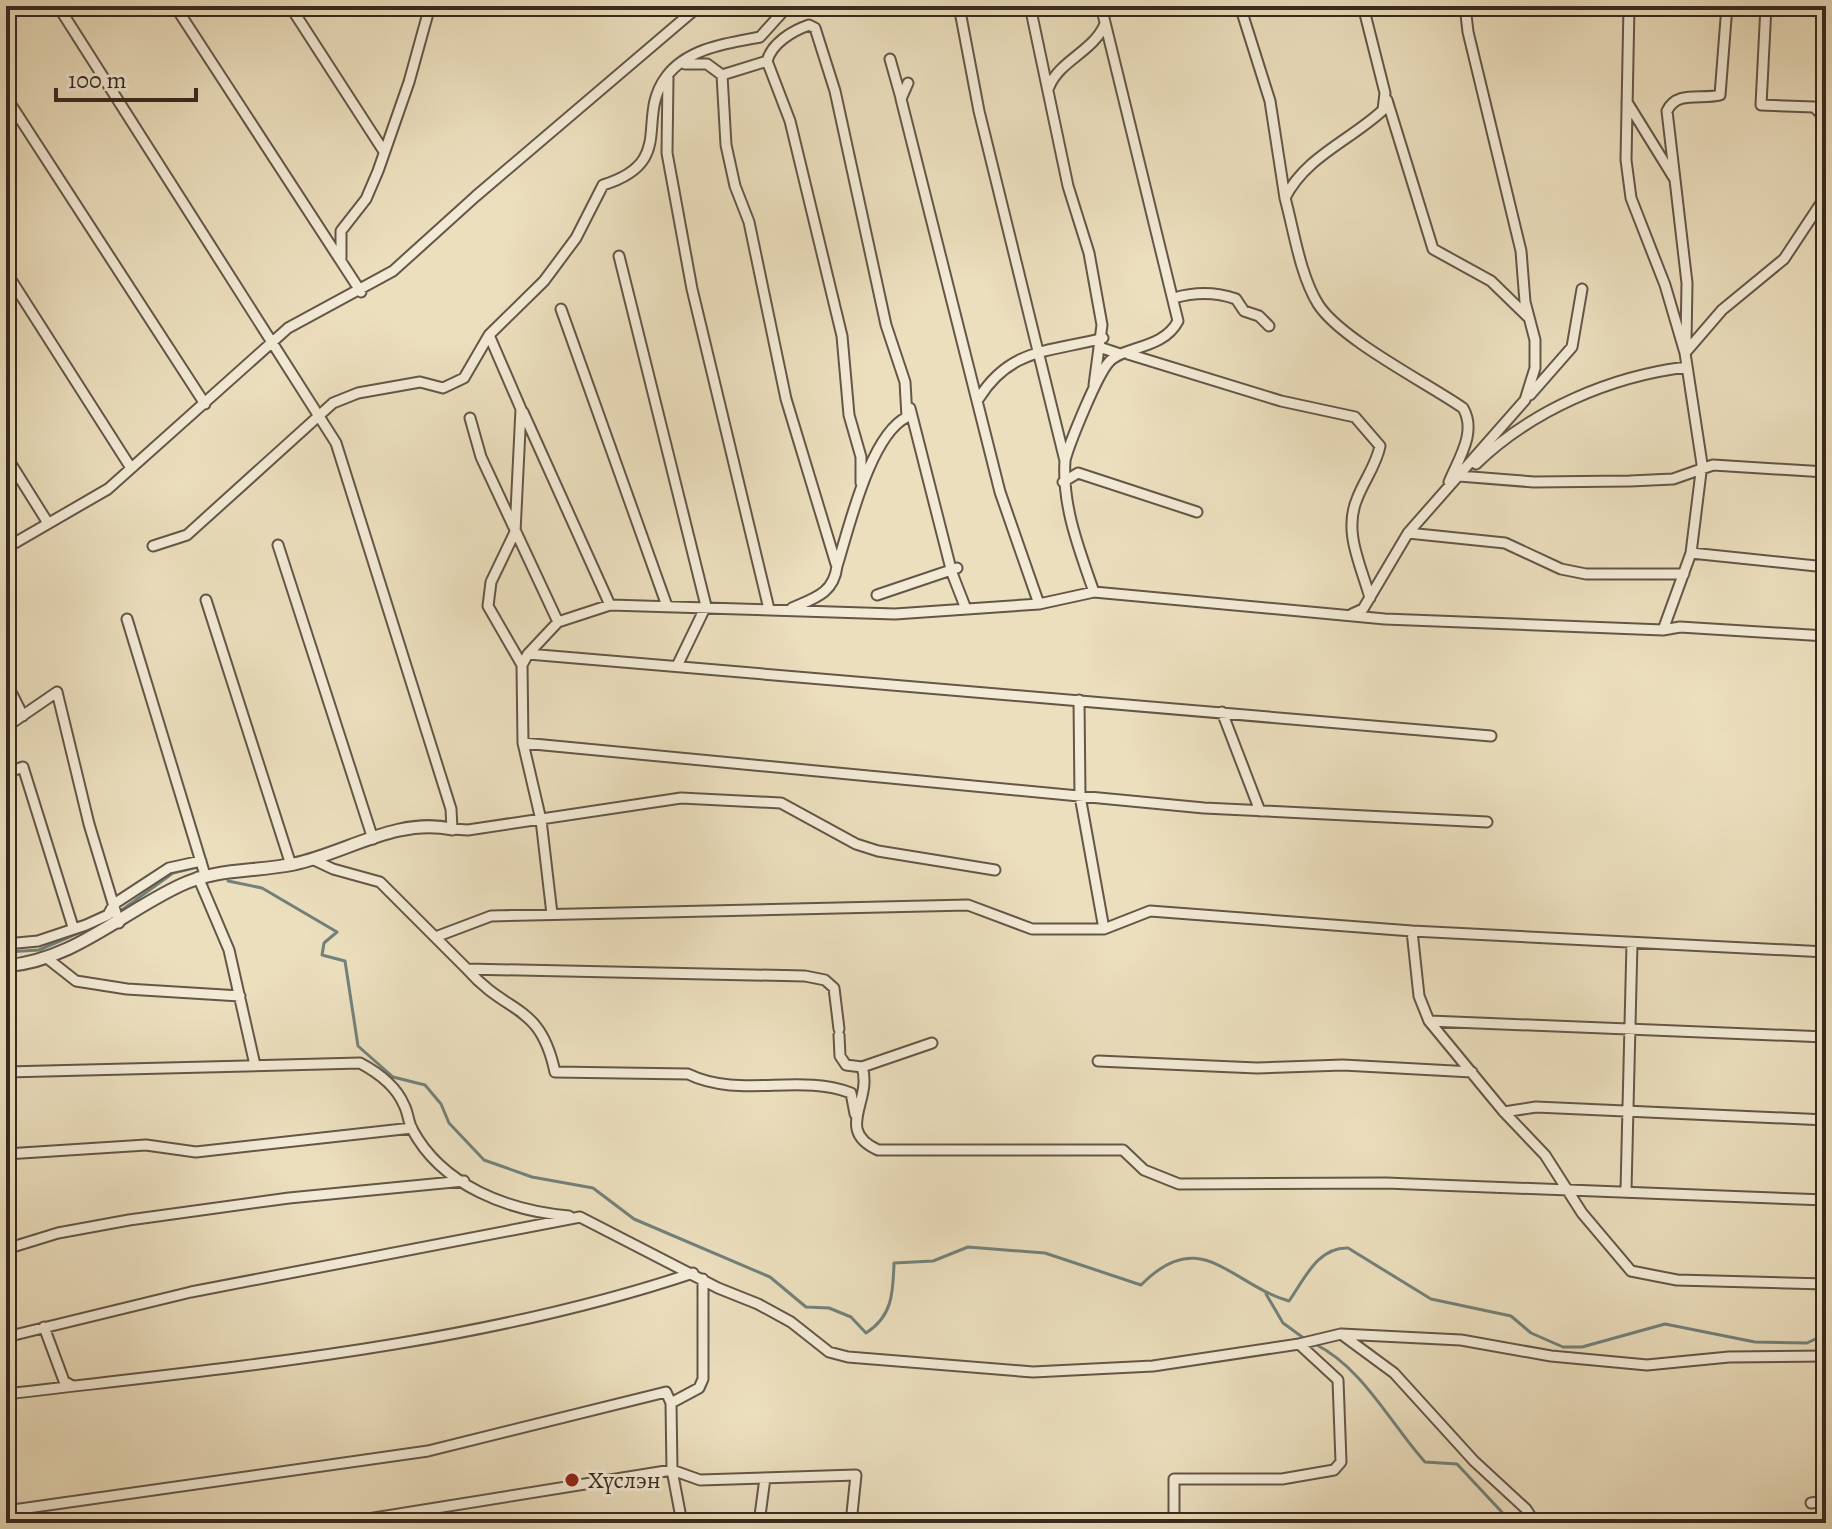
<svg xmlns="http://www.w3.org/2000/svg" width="1832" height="1529" font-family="Alegreya,serif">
<rect width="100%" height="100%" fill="#ecdfbe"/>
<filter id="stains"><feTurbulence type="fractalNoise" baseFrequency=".0025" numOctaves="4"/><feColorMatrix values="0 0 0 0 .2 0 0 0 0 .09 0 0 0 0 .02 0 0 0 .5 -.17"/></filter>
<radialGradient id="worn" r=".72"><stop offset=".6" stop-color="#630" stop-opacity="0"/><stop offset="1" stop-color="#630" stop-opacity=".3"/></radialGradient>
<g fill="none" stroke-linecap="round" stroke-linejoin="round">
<path stroke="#72817b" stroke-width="3" d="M228,881L262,888L337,932L324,943L322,955L345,961L358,1046L393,1077L425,1085L441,1104L449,1123L484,1160L532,1177L593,1188L634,1219L770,1277L806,1307L829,1308L851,1317L866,1333C893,1316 893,1292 894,1263L933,1261L968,1247L1045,1253L1141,1285C1201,1224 1230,1284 1289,1301C1305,1278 1318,1247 1348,1248L1431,1299L1511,1316L1531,1333L1563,1347H1582L1665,1324L1755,1342L1807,1343L1826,1334
M119,912L173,873L198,867
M6,952L39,950L106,921
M1266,1294L1283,1323L1305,1339
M1315,1344C1363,1368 1390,1423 1425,1462L1457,1464L1512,1523"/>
<defs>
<path id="minor" d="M58,6L336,443L451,809L452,829L468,830L681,798L760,802L781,803L856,844L878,851L995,870
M175,6L361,292
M290,6L383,150
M959,6L979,111L1065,461C1062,506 1079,549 1094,592
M1030,6L1068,186L1089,253L1102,325L1094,385
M1240,6L1270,101L1285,198
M1363,6L1385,93L1383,110C1351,140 1305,157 1285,198C1294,231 1300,275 1318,304C1340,339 1427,383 1463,408C1477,432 1459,458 1449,482
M1629,6L1626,160L1631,198L1665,285L1685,353L1702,464L1691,553L1663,630
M890,59L901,98
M767,61L790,121L842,336L849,415L861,457V483
M685,64H707L722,75L767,61C772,43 792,31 809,25L815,28L835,91L886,325L905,382L907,417C870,435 849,528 837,566C834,593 815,598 792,608
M722,75L726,145L735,186L749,222L786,399L836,564
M668,77L667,153L692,289L769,609
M908,83L901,99L1000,492L1039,604
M1049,87C1060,60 1093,52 1105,24
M6,97L205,404
M1387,100L1433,249L1491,281L1527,316
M1627,102L1674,178
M619,256L706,606L677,666
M341,258V231L366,199L378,171L409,82L430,6
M6,272L131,468
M1174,298C1195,292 1216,292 1236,299L1244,311L1259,316L1269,326
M561,309L667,606
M489,335L521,409L515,532L491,582L488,606L522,665
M1686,341L1687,283L1667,111C1677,90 1701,100 1720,95L1727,6
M1099,347L1120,354
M1685,353L1722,310L1784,259L1825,197V118L1814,107L1761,105L1766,6
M1128,354L1281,401L1355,417L1380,446C1376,466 1364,480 1357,499C1343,532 1361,565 1370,598
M1530,395L1572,347L1582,289
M979,398C1011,347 1052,352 1103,338
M910,408L952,573L966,609
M523,412L610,605
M470,418L481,457L558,622
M6,456L48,523
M1065,460C1070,442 1097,375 1109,362C1123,346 1163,350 1178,321L1101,6
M1476,464C1532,410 1611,376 1687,367
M1459,476L1534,482L1630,481L1673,479L1713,465L1826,472
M1063,482L1078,473L1197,512
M1408,533L1505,543L1561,569L1586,574H1684
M278,545L373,839
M153,546L187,535L333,403L358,393L420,382L443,388L464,378L489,335L544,281L576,238L603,185C677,162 635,119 666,77C687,48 728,43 760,37L788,6
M6,548L108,489L288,328L393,271L476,196L699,6
M1691,553L1826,567
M877,595L957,568
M206,600L291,865
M1352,614L1363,609L1408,533L1525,400L1535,368V340L1525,302L1521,251L1468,32L1465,6
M127,619L205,875
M528,654L1491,736
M6,682L23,716
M1079,700L1080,796L1104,929
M1222,712L1260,811
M6,727L57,692L89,824L119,923
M523,743L1204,808L1487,822
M6,773L23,767L73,927
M314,860L333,869L380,882L467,969L805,976L825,980L834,988L839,1029
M198,877L229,950L255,1065
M552,914L541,820L523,743L522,665L528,654L558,622L610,605L895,614L1039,604L1094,592L1385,619L1663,630L1680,627L1826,636
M1412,931L1419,996L1429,1021L1504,1112L1545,1155L1582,1213L1631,1271L1677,1280L1826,1284
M438,936L491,916L968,905L1032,929H1104L1150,911L1412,931L1826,952
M6,944L38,941L86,925L108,915L114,904L169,868L201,861
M48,959L76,981L127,989L240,996
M467,969C508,1016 540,1002 555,1072L688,1074C739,1099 800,1073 851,1093L855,1114
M1429,1021L1826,1037
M839,1035L840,1056L846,1065L862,1067C873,1101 834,1130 878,1150H1123L1144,1170L1179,1184L1386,1183L1826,1200
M1098,1061L1257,1068L1343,1065L1472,1072
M862,1067L932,1043
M6,1072L360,1063C377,1072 396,1086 404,1105C408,1112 408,1121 412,1129C442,1186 509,1211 569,1216
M1504,1112L1536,1107L1826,1120
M6,1154L146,1145L196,1152L412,1128
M1626,1190L1632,943
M6,1249L58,1233L129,1220L289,1198L464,1181
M44,1327L64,1381L72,1386
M1341,1334L1394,1373L1474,1461L1526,1509L1535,1523
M6,1337L191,1292L580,1217L718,1288L758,1304L791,1322L829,1352L848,1357L1033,1372L1153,1366L1299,1344L1341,1334L1461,1340L1551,1356L1647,1365L1729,1357L1826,1356
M6,1394C233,1367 475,1346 693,1273
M671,1403L699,1388L703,1379V1279
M1811,1503L1826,1501
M6,1511L428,1451L666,1392L671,1403L672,1470L682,1523
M343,1523L672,1470L700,1480L856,1475L851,1523
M759,1523L765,1478
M1174,1523V1479H1282L1334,1470L1341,1462L1338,1380L1299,1344"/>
<path id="tertiary" d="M6,966C74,960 121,913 181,885C217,868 255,872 294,864C346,853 397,817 452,829"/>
</defs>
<use href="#minor" stroke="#645648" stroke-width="13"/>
<use href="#tertiary" stroke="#645648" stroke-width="15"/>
<use href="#minor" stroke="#f3ead5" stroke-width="9"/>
<use href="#tertiary" stroke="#f3ead5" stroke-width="11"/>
</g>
<circle fill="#8f2418" stroke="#f3ead5" stroke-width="3" cx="572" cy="1480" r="8"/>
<g text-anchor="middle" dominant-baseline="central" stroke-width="6" stroke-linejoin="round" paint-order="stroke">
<g font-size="24" fill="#372920" stroke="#f3ead5" text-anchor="start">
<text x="588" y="1480">Хүслэн</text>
</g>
</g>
<rect width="1832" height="1529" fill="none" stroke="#ecdfbe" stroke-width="32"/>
<rect x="8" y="8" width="1816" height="1513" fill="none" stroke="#372920" stroke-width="4"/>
<rect x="16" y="16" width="1800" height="1497" fill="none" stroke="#372920" stroke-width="2"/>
<path d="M56 88v12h140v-12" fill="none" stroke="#372920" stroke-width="4"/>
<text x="68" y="88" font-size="24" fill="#372920" stroke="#f3ead5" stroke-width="6" paint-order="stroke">100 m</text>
<rect width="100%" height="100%" filter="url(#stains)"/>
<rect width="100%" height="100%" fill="url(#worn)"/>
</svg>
